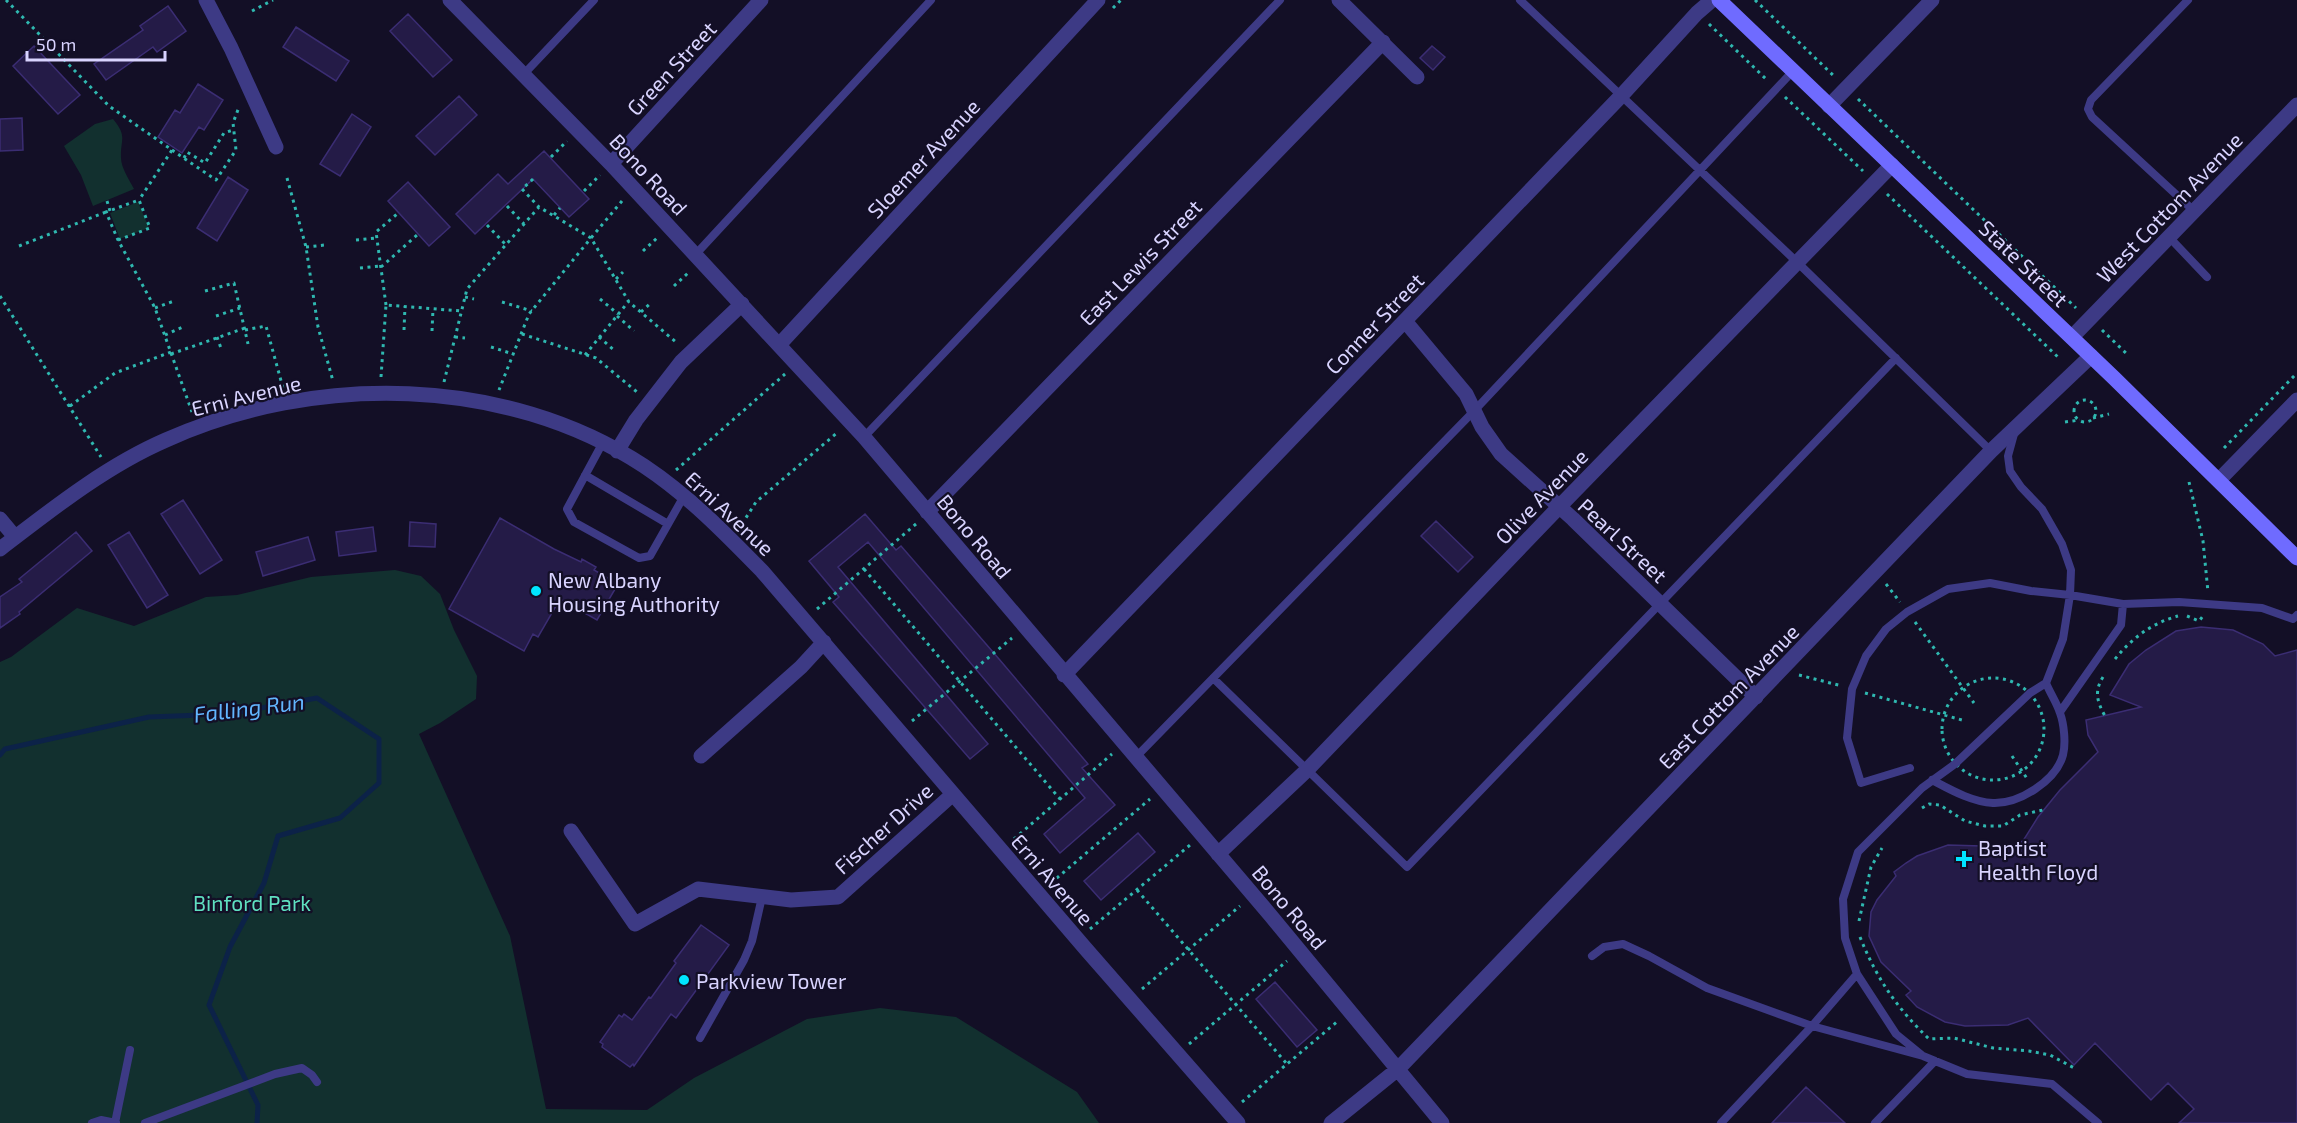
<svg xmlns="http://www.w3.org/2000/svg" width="2297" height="1123" font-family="'Exo 2',sans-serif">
<rect width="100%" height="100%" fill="#130f26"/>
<path fill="#12302f" d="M113,119C128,137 120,139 121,158C121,168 130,181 134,189L93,206L81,175L64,146L95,124Z
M138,202L149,228L120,239L110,213Z
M395,570L421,576L440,594L454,630L477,676L476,699L440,723L419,734L510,936L546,1109L647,1110L694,1078L807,1019L880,1008L956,1017L1077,1092L1099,1123H0V662L11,657L77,608L134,626L206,597L237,595L311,577Z"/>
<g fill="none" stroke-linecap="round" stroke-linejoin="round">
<path stroke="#0c2248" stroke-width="5" d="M0,755L5,749L149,717L228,714L317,698L379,739V783L340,818L278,836L264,883L230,947L209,1005L258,1105L257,1123"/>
</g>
<path fill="#241b47" stroke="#3b2d73" stroke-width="1.5" d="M168,6L186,31L157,52L153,47L106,80L94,64L143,30L140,26Z
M408,14L452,60L433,77L390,31Z
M296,27L349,61L336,81L283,47Z
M34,46L80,95L58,114L13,66Z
M1432,46L1445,57L1433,70L1420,58Z
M198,84L223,100L204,130L199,127L182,153L158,137L175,110L180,113Z
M459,96L477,115L435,155L416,136Z
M352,114L371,127L340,176L320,164Z
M22,118L23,150L0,151V119Z
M544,151L589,199L569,217L533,179L475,234L456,214L498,174L508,184Z
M228,177L248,190L217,241L197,228Z
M408,182L450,227L429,246L388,201Z
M183,500L222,560L200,574L161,514Z
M865,514L896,550L901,546L999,659L1088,764L1082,768L1115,805L1060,853L1044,834L1085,798L868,542L838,567L988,744L970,759L833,602L839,597L809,561Z
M500,518L554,549L581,562L582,559L596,567L594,570L618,584L597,620L560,599L538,637L533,634L524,651L449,609Z
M1436,521L1473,557L1458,572L1421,536Z
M410,522L436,524L435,547L409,546Z
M373,527L376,551L339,556L336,532Z
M76,532L92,551L19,612L20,614L0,628V597L22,582L19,579Z
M129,532L168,595L147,608L108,545Z
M308,537L315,560L263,576L256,552Z
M2201,627L2233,630L2263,644L2275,656L2297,650V1123H2179L2194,1109L2168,1083L2151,1100L2095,1043L2074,1065L2028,1018L2008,1025L1965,1026L1945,1022L1917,1007L1906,995L1911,991L1881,962L1869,936L1871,912L1877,900L1896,876L1894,872L1906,863L1917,856L1948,845L1982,846L1999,851L2023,841L2038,817L2060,790L2098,752L2088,735L2086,720L2141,707L2110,695L2129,664L2146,650L2176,631Z
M1138,833L1155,852L1101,900L1084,881Z
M701,925L729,945L676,1018L671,1014L634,1066L633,1064L630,1067L602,1047L603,1044L600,1042L619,1015L622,1017L624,1014L632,1020L649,997L651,998L676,963L674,961Z
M1275,982L1317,1030L1297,1047L1256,999Z
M1806,1087L1845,1123H1772Z"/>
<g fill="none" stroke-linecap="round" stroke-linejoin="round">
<path stroke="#2fb8b0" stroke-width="3" stroke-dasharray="3 4.5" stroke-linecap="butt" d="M6,0L109,106L172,150L139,200
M1755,0L1836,78
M1113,8L1121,0
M252,11L273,0
M1709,24L1767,80
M1785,97L1863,171
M1858,99L2076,308
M172,150L216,180L236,150L233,123L239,107
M551,157L567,141
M184,158L187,152L205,163L224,133L233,130
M287,178L306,247L318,327L333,381
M533,179L522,189L539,207
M584,191L600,175
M1887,194L2060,359
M107,201L110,211
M622,201L591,238L629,302L677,343
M507,206L524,224
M554,215L560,208
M487,225L506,245
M118,240L150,228L139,200L106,212L118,240L155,308L192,412
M356,240L377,238
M19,246L106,212
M306,247L325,245
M643,251L657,238
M381,267L417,235
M360,268L381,266
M616,279L623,272
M674,286L688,273
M205,291L234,283L248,344
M0,296L101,457
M465,297L474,299
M600,299L618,314
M502,302L532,311
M386,305L376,232L397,214
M155,308L174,301
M641,312L652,302
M216,316L240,308
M617,316L634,331
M245,330L266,326L283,388
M404,330L405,306
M2102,330L2129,356
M432,331L433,309
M522,334L596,358L637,392
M165,335L185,326
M217,337L222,351
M455,337L465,338
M599,337L615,351
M491,347L513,354
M171,354L245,328
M585,355L629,301
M381,377L386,305L461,311
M444,382L467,289L539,207L591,238L529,314L499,390
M2074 411a11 11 0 1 1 22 0a11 11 0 1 1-22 0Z
M70,406L115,373L171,352
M2093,418L2109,414
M2065,422L2080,420
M2224,448L2297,373
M676,470L785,374
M2189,482L2203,541L2208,592
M742,524L756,502L838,432
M864,569L1060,799
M1886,584L1900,602
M817,609L916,524
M2187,616L2199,621L2203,616
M1915,622L1974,703
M2115,659C2132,638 2152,623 2178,616
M1799,675L1842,686
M2103,677C2094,691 2097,702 2105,716
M1942 729a51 51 0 1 1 102 0a51 51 0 1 1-102 0Z
M1865,693L1962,720
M912,721L1012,638
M2012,756L2028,780
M1922,808L1929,804L1940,805L1965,821L1985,826H2003L2020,815L2043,810
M1014,839L1112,754
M1051,883L1150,799
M1137,890L1287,1064
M1859,921L1871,867L1882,848
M1090,929L1190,845
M1860,937C1877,979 1896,1007 1929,1039L1954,1038L1993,1048L2029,1051L2050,1055L2076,1069
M1142,989L1240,906
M1189,1044L1287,961
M1242,1102L1338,1021"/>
<path stroke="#3d3a85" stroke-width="8" d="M1520,0L1798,263L1991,451
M2188,0L2091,100L2088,109L2092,117L2194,211
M523,75L594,0
M2169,237L2207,277
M696,254L931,0
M864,437L1280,0
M602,444L567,509L574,522L639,558L650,556L684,496
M585,475L668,524
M1213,678L1407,867L1896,358
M2060,712L2121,625L2123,604
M1135,758L1474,411L1793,71
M1910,768L1861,783L1847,738L1852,689L1866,656L1886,629L1907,612L1948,589L1990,583L2031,591L2070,595L2123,604L2179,602L2262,608L2293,619L2297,615
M1932,780C1951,790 1972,802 1993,803C2019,804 2056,781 2063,755C2066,743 2064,724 2060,713C2057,703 2050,693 2046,683
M1592,956L1604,947L1623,944L1649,956L1707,988L1812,1026L1923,1056
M1857,974L1896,1034L1923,1056L1967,1074L2052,1084L2098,1123
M700,1038L744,960L752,941L762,897
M92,1123L101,1120L116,1123
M115,1123L130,1050
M145,1123L275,1074L302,1068L312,1075L317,1082
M1721,1123L1812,1026L1857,974L1845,938L1843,899L1858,852L1922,788L1955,764L2030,693L2046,683L2063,639L2070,595L2071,570L2062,544L2042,509L2021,487L2010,471L2008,456L2014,434
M1875,1123L1935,1061"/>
<path stroke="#3d3a85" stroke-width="15" d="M206,0L231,48L276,147
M450,0L611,164L864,437L1271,916L1442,1123
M1339,0L1417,77
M1829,106L1932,0
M611,164L761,0
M1405,321L1466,394L1482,427L1501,454L1573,519L1756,697
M2072,337L2297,105
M779,345L1098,0
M617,451L636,420L681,362L742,304
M2219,480L2297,400
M927,512L1383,42
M0,519L15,537
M0,549C52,509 106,466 166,440C315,373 505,375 644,466C689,496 725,533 762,571L1085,948L1238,1123
M1064,675L1621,96L1697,13L1712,0
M701,756L801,667L824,642
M571,831L635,924L698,889L791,900L838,897L953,794
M1218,854L1307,770L1558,508L1892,165
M1331,1123L1398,1069L1991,451L2091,356"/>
<path stroke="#6f6bff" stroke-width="15" d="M1719,0L2114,378L2297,558"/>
</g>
<g fill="#00e5ff" stroke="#130f26" stroke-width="2">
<circle cx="536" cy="591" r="6"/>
<path d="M1961 850h6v6h6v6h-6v6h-6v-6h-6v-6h6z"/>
<circle cx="684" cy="980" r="6"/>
</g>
<g text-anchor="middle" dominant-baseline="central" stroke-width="4.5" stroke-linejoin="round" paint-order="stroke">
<g font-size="21" fill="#d9d4ff" stroke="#130f26">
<text transform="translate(671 68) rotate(-47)">Green Street</text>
<text transform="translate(923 158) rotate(-47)">Sloemer Avenue</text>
<text transform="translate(649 174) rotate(47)">Bono Road</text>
<text transform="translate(2169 207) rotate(-46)">West Cottom Avenue</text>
<text transform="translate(1140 262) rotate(-46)">East Lewis Street</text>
<text transform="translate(2024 263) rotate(44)">State Street</text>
<text transform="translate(1374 323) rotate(-46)">Conner Street</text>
<text transform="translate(246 395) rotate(-14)">Erni Avenue</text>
<text transform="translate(1541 496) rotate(-46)">Olive Avenue</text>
<text transform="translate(730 513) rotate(43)">Erni Avenue</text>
<text transform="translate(975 536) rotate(50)">Bono Road</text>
<text transform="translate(1623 540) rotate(43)">Pearl Street</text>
<text transform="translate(1728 696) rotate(-46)">East Cottom Avenue</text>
<text transform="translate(883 828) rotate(-42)">Fischer Drive</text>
<text transform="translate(1053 879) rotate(49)">Erni Avenue</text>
<text transform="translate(1290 907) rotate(50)">Bono Road</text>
</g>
<g font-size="21" fill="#d9d4ff" stroke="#130f26" text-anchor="start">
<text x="548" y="579">New Albany<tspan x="548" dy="24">Housing Authority</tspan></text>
<text x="1978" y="847">Baptist<tspan x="1978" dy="24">Health Floyd</tspan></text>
<text x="696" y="980">Parkview Tower</text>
</g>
<g font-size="21" fill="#5fe0c0" stroke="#130f26">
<text x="252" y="902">Binford Park</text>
</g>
<g font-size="22" font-style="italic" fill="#62b6ff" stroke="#130f26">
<text transform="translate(249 707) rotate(-7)">Falling Run</text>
</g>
</g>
<path d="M27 51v9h138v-9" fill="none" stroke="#d9d4ff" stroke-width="3"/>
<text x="36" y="51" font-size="18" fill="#d9d4ff" stroke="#130f26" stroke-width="4.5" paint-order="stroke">50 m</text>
</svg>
